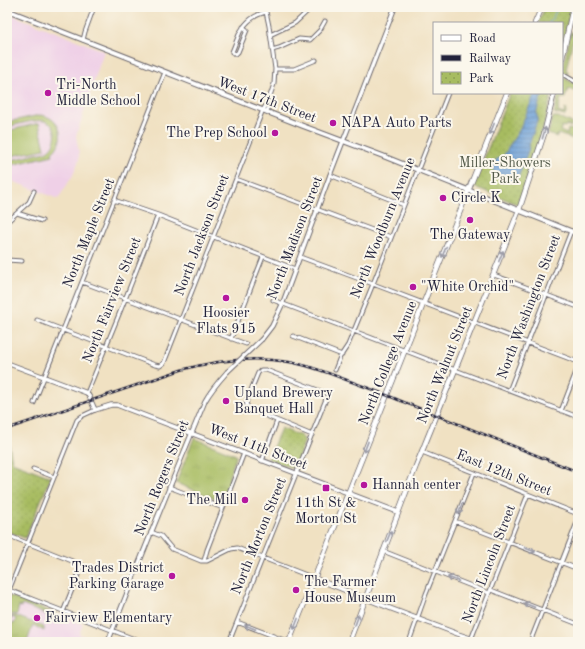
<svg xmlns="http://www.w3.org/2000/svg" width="585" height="649" font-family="'Old Standard TT',serif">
<defs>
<pattern id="grass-tufts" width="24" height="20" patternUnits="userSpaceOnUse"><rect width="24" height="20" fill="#a7bc61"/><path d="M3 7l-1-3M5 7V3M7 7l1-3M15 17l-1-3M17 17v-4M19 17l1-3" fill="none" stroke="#8fa155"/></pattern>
<pattern id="park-dots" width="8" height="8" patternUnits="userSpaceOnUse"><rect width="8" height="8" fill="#a7bc61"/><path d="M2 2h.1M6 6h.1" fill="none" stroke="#8fa155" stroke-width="1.8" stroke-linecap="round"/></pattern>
<pattern id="water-rules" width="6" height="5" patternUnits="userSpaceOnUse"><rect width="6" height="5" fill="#6b9ed6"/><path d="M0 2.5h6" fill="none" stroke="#5880af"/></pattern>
</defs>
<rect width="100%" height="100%" fill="#fbf7ec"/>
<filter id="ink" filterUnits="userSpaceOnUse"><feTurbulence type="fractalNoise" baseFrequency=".025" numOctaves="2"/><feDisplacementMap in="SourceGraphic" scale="8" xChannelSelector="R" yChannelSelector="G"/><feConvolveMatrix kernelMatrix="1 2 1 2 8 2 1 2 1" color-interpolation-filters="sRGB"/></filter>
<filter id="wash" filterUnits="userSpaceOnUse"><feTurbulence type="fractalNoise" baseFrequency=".012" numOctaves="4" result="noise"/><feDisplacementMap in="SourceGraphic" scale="16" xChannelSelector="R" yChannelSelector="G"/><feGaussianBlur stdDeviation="0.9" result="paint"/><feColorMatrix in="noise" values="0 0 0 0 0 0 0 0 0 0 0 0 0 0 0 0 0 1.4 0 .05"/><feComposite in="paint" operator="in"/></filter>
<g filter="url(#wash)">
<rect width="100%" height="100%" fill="#f0e1c2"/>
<path fill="#efd0e7" d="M7,13L104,51L76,136L79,153V160L73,175L58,199L7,179Z
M10,596L83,624L79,634L98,642H7V602Z"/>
<path fill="url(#grass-tufts)" stroke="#646f4e" d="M570,32H572L571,36H572L573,32L575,33V36L577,37L576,40H573L572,43L566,70L569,72L567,74L563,72V70Z
M562,79H566L578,86V92L568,89L565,98H561L558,112L564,114L565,109L567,110L565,116L554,113L559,93H562Z
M553,117H558L572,123L571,127L566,125L565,127L562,126L560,131L567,134L568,129L574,130L575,132L573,139L558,134L557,137L548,134Z
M194,438L236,455V457L229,476L230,480L222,500H219L176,483Z
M10,596L56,614V618L22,605L21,607L19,606L17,615L13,614L7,617V602Z
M13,616H16L44,627V631L33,625L27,642H18L7,638L12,623L14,624L16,619L12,617L10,622L7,621V619Z"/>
<path fill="url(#park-dots)" stroke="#646f4e" d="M545,7H571L562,49V23H538Z
M510,93H552L542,134L519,205L473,186Z
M281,428L301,436L304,439V443L295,466L293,468L268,459Z
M7,430L12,462L51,477L25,538L7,531Z"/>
<path fill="#a7bc61" stroke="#646f4e" d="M40,115C61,117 67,140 52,153L53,155L7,166V161L45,152C58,146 60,125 44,121C36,119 16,125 7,127V122Z
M39,123L45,149L7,157V131Z"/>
<path fill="url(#water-rules)" stroke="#466088" d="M535,93H544L540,100L536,114L538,118L529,145V148L518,178L506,182C498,177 494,175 492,165L496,160L504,155L520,129Z"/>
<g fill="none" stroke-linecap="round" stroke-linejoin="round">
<path stroke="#6b9ed6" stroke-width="1" d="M549,23L554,15L558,7"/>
</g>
</g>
<g filter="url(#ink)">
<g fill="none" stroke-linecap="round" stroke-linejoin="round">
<defs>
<path id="minor" d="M265,7L269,26L275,69L274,84L270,96L268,103L269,105L267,112
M243,27L247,30L238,52L236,54L232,52L240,32C247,21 254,15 266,12
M270,35L295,23L312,7
M83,40L85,32L94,7
M272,50L279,48L299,39L310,40L320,30L325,21
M275,69H294L316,60
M562,74L578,83
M330,175L404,205
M236,179L391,237
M114,200L158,215L295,269
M17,213L42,221
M7,222L29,202L34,191
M300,257L373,284L578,362
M7,260L22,261
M494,275L578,307
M82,282L246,344
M273,300L578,417
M37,320L155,365L160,366L164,363L262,112L266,105L268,103
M293,336L342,355
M231,339L263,257
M335,370L340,357L348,345L373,284L448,93
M509,391L571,231
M87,393L124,302L158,215
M34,403L165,72
M561,411L578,367
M422,452L578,514
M262,461L277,421
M33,469L54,477
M169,487L223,508
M455,521L578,569
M151,532L161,536L172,549L201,561H207L231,549L237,548L314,578
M7,535L82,565L63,612
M383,551L489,593
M204,561L207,550L244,453
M9,590L142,642
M491,590L578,624
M7,595L77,420L82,416L95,410
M237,622L289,642
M229,642L328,394L266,370H261L258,373L247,400C245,405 248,408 252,410L312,435
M409,642L426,594L474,473
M470,642L528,494
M530,642L578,520"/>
<path id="tertiary" d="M262,339L272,326L282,305L330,175L395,7
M7,363L87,393L90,398
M92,403L95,410L111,405H117L398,512
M314,578L392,609L458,634L482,642
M108,642C139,561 172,481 205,401C211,390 219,381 227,372"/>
<path id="secondary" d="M7,10L303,126L383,156L578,234"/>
<path id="primary" d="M535,23L542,7
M562,59L573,7
M289,642L507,93
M349,642L416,466L455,370L519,210L544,134L554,93"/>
</defs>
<use href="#minor" stroke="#6a656a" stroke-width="5"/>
<use href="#tertiary" stroke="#6a656a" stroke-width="5.5"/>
<use href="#secondary" stroke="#6a656a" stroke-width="6"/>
<use href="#primary" stroke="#6a656a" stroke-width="6"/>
<use href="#minor" stroke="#fff" stroke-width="3"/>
<use href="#tertiary" stroke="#fff" stroke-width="3.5"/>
<use href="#secondary" stroke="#fff" stroke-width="4"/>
<use href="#primary" stroke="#fff" stroke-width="4.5"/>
<defs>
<path id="rail" d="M7,429L181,370C217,360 252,356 289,362C308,365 326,372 344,379C363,386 382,393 401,401C460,425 519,448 578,472"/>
</defs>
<use href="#rail" stroke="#22223b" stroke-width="2.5"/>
<use href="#rail" stroke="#fbf7ec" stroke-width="1" stroke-dasharray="3" stroke-linecap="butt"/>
<defs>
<path id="tertiary-bridge" d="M227,372L262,339"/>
</defs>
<use href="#tertiary-bridge" stroke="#6a656a" stroke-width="5.5" stroke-linecap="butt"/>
<use href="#tertiary-bridge" stroke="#fff" stroke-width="3.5"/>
</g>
<defs><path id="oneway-shaft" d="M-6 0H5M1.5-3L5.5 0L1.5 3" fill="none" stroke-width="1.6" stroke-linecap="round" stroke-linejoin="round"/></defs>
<g stroke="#9c9ca7">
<use href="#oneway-shaft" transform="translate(492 129) rotate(112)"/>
<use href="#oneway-shaft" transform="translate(544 133) rotate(-74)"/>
<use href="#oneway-shaft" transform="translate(444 252) rotate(112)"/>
<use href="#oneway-shaft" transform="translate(501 256) rotate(-68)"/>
<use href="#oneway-shaft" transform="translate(366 447) rotate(111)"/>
<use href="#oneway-shaft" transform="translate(460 509) rotate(112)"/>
<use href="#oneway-shaft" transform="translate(389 536) rotate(-68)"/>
<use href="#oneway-shaft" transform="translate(530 550) rotate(21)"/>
<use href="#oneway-shaft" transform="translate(453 579) rotate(-159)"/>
<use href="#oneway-shaft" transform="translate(529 605) rotate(-158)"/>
<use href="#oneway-shaft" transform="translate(357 620) rotate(-70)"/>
<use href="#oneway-shaft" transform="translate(296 624) rotate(111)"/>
<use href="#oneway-shaft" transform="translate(250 627) rotate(-158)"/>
</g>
</g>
<g fill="#b5179e" stroke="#fbf7ec" stroke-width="1.5">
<circle cx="48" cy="93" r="4"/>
<circle cx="333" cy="123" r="4"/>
<circle cx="275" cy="133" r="4"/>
<circle cx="443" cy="198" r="4"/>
<circle cx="470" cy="220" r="4"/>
<circle cx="413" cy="287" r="4"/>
<circle cx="226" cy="298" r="4"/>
<circle cx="226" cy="401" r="4"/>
<circle cx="364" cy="485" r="4"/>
<rect x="322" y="484" width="8" height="8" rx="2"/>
<circle cx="245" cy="500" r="4"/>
<circle cx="172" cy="576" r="4"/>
<circle cx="296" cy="590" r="4"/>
<circle cx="37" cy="618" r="4"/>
</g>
<g text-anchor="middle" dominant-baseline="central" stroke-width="4" stroke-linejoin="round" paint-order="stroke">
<g font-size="14" fill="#22223b" stroke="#fbf7ec" text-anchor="start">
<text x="56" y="85">Tri-North<tspan x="56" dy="16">Middle School</tspan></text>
<text x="341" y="123">NAPA Auto Parts</text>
<text x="267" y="133" text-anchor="end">The Prep School</text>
<text x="451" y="198">Circle K</text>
<text x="470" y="235" text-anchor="middle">The Gateway</text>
<text x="421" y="287">"White Orchid"</text>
<text x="226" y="313" text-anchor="middle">Hoosier<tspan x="226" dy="16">Flats 915</tspan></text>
<text x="234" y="393">Upland Brewery<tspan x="234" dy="16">Banquet Hall</tspan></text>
<text x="372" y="485">Hannah center</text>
<text x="237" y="500" text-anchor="end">The Mill</text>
<text x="326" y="503" text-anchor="middle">11th St &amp;<tspan x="326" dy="16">Morton St</tspan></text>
<text x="164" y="568" text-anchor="end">Trades District<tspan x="164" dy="16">Parking Garage</tspan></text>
<text x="304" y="582">The Farmer<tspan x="304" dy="16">House Museum</tspan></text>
<text x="45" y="618">Fairview Elementary</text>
</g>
<g font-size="14" fill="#22223b" stroke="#fbf7ec">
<text transform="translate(267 100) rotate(21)">West 17th Street</text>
<text transform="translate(383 228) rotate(-68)">North Woodburn Avenue</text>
<text transform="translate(89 233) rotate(-68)">North Maple Street</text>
<text transform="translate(202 235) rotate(-69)">North Jackson Street</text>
<text transform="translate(295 238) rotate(-69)">North Madison Street</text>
<text transform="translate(112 300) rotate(-68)">North Fairview Street</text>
<text transform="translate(529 307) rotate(-69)">North Washington Street</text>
<text transform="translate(388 363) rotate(-68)">North College Avenue</text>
<text transform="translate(445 365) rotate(-68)">North Walnut Street</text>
<text transform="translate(258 447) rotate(21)">West 11th Street</text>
<text transform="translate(504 473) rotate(22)">East 12th Street</text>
<text transform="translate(162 478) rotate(-68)">North Rogers Street</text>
<text transform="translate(259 536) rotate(-68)">North Morton Street</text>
<text transform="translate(489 564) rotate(-69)">North Lincoln Street</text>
</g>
<g font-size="14" fill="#515848" stroke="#fbf7ec">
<text x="505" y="163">Miller-Showers<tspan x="505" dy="16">Park</tspan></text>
</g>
</g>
<rect width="585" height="649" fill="none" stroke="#fbf7ec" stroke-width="24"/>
<rect x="433" y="22" width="130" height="72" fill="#fbf7ec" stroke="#a4a2a5"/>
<rect x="441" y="35" width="20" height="6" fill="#ffffff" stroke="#a4a2a5"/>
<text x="469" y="42" font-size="12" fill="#22223b">Road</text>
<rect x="441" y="55" width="20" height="6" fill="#22223b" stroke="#a4a2a5"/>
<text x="469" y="62" font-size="12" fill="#22223b">Railway</text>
<rect x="441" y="72" width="20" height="12" fill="url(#park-dots)" stroke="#a4a2a5"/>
<text x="469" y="82" font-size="12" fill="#22223b">Park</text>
</svg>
